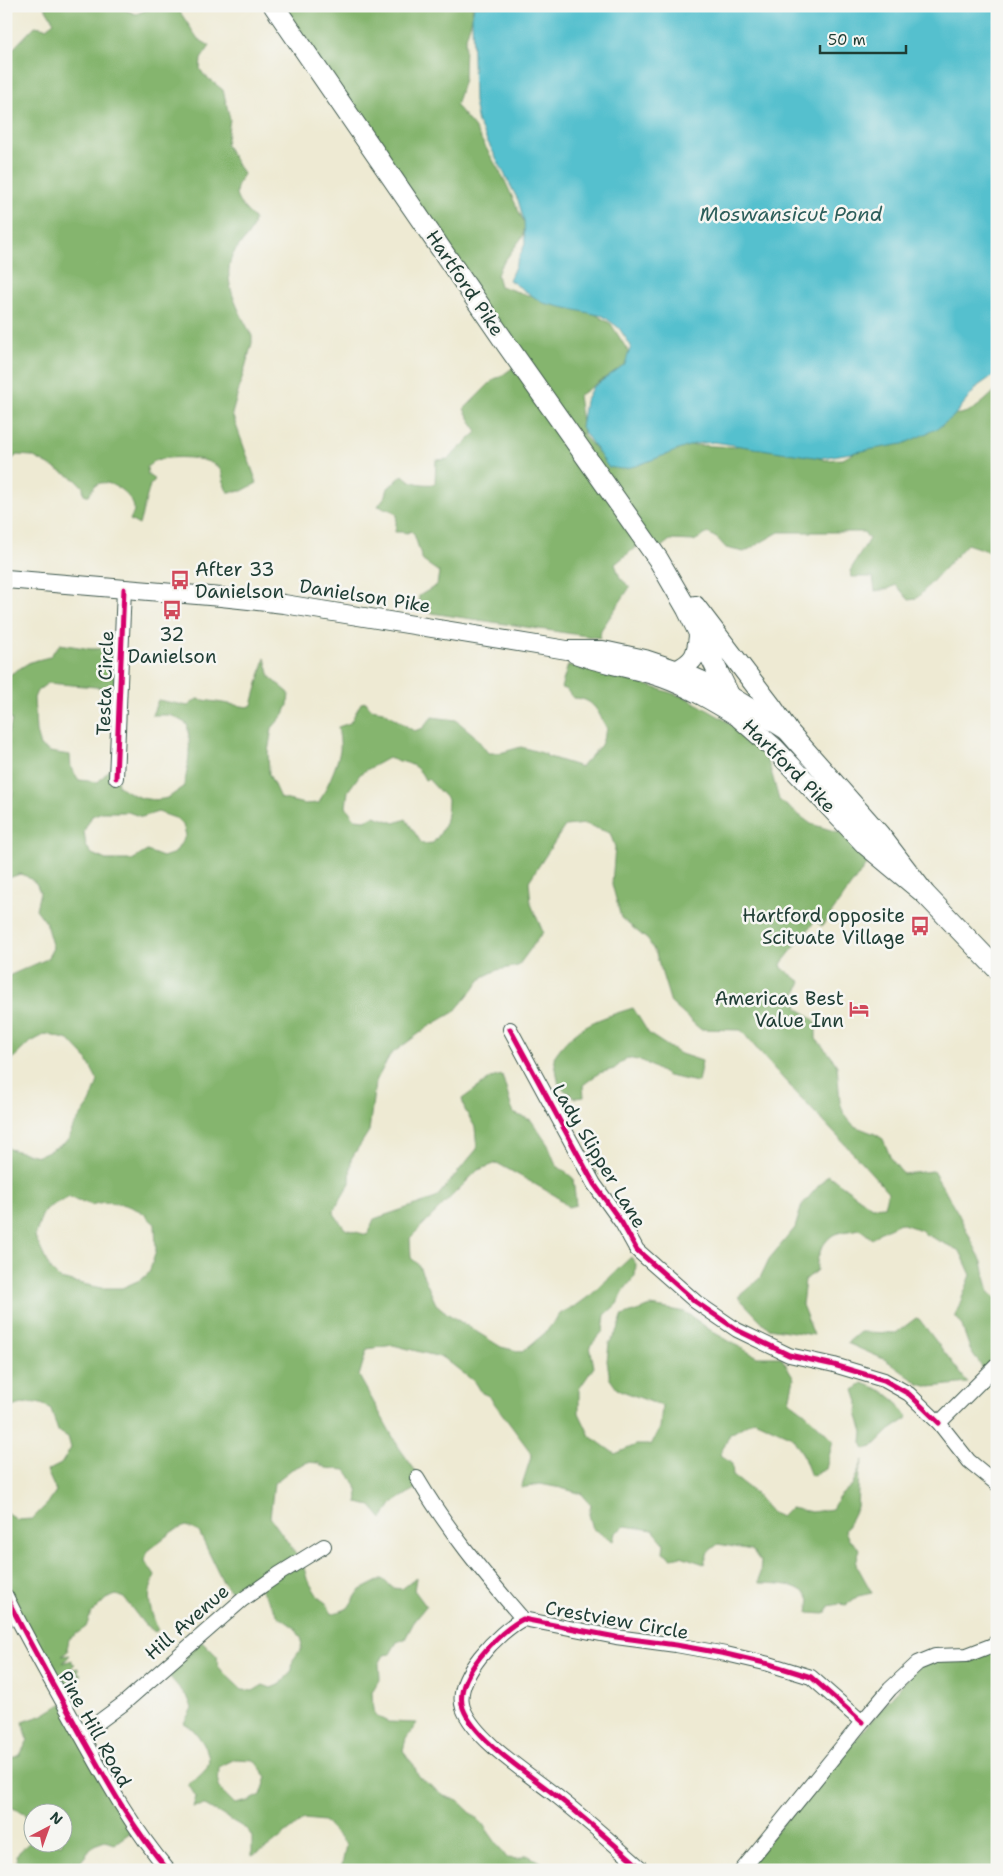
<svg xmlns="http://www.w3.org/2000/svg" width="1003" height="1876" font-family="'Shantell Sans',sans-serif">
<rect width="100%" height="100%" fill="#f6f6f2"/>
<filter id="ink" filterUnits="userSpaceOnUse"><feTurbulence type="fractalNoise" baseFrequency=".02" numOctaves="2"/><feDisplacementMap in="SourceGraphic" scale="10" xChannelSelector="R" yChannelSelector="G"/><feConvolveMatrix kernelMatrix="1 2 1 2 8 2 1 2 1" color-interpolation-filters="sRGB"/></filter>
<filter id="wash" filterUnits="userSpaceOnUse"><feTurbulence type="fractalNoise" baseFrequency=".0096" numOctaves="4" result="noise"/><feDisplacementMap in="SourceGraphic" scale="20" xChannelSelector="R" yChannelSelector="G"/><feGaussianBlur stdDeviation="1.12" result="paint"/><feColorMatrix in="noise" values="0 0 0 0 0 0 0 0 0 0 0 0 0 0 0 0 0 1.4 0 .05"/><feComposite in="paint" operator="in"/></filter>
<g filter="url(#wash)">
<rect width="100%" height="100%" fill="#eeead3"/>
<path fill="#85b56e" stroke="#527951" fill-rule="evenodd" d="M44,6H115L136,14L156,6H176L198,39L210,46L201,59L200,69L204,75L223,90L230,119L226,145L243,174C230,197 237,201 254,218C254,233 243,240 235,251C218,277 240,313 252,336V343L232,414L257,483L242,491L228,492C222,485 225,474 218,467C205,456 173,456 156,460C153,461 150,465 147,467L148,475L155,480L150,485L139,525L130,520C131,517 134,513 134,509C134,496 108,476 96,485C93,487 91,492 89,495H84L83,487L75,479L32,456L17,455L10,461L6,459V52H10L35,26L46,28L54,22Z
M269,6H473L472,18L465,41L464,79L456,106L474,127L505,181L525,225L523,236L500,267L497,275L500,286L527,295L565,298L577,303L611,324L633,359L578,396L584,436L609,464L670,444L735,447L744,440L760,439L825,460L843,459L859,450L949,414C970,417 983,402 997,389V554L967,544L916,599L909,600L896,585L888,589L875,591L873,577H852L850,571L869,539L864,532H779L744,552L726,548L718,539L708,533L694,541L670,540L652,554L641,543L615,564L620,578L630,587L601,630L600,638L418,611L419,596L437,585L439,572L423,561L414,534L411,531L407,533L402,532H395L397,515L393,511L378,506L386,495L388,488L403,475C411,484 424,485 435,484L436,460L448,459L477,432L464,409L494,379L500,377L518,364Z
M60,644L91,649L122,648L120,689L48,683L37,691L34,698L36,731L40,746L50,752L70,755L71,768L79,780L98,782L115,764L118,785C131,796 149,803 167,798C172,796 178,790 184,787C188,767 192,744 187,724L171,715H152L158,700L188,706L197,699L248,707L252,705L265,658L270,677L289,693L288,705L284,714L272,728L268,752L269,774L280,798L304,804L319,803C327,786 336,769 340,751C341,743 339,734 338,727L350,723L361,703L366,702L371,709L383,711L414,731L423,728L432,717L456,720L474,735L488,753H500L521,747L546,754V756L581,767L601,745L607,729C598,712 594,698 573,698L566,689L561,688L568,665L612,674L687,698L725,720L762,749L770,767L779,800L811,824L844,834L869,861L822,926L815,921L781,964L782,968L801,982L796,994L798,1009L807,1014L816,1022V1039L831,1056L837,1066L840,1102L844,1114L854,1126L875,1134L883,1139L891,1159L903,1174L933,1171L958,1213L982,1262L989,1293L997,1299V1353L983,1369L970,1349L961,1323L955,1316L971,1275L960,1251L925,1234L921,1230L900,1223L879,1233L872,1239L860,1229C852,1231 842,1231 835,1234C824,1239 815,1258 817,1270L805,1280L802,1305L814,1335L768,1328L738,1297L760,1278L769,1259L795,1228L802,1205L828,1175L872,1207L884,1206L888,1192C840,1136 787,1087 741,1030L700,1029L671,1003L656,954L648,940L621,918L612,884L615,847L610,833L585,824L565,826L529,881L531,904L543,932L518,966L497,970L483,977L454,1012L428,1027L390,1055L375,1083L369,1131L351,1159L350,1183L333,1212L345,1229L367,1235L374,1219L436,1198L477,1149L475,1127L465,1110L462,1099L491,1078L502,1075L513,1113L531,1120L548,1145L556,1165L573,1178L576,1205L568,1207L556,1196L497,1163L478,1170L410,1238L411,1258L418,1264L436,1304L448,1314L501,1347L522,1352L545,1333L561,1313L577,1305L592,1294L631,1257L636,1264L635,1276L624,1290L617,1304L605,1315L603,1331L590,1346L594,1367L579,1389V1413L590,1436L615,1454L636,1445H651L660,1428L662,1406L617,1389L610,1379L607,1361L609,1343L618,1330L622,1316L651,1306L685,1312L713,1332L757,1357H781L794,1378L789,1401L805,1413L833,1440L826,1469L811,1476L802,1453L792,1437L754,1420L729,1435L720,1455L732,1464L733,1476L754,1492L772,1513L781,1517L790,1508L812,1512L832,1509L839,1497L853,1484L863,1460L859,1472L857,1507L845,1531L849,1540L860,1549L856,1564L872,1593L858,1596L846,1605L839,1604L829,1606L825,1614L808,1613L810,1599C799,1582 777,1584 759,1583L761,1562L752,1550L718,1544L708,1552L704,1564L681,1556L672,1558L663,1552L664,1543L653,1530L625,1526L615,1533L613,1541L593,1529L589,1514L591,1505L582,1494L561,1488L540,1484L521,1488L532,1454L489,1396L482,1393L476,1383L444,1358L393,1345L367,1349L359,1376L398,1446L419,1476L421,1485L393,1503L382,1519L371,1506L357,1503C360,1490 354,1481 346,1470L326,1468L318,1463L308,1462L292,1469L274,1483L270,1517L303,1564L307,1579L319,1598L326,1603L332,1614L348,1608L360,1590L382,1579L393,1588L402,1589L416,1578L414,1590L426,1606L415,1620L405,1639L397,1642L390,1654L384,1655L379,1664L380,1678L372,1692L373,1710L378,1717L388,1722L417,1723L406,1739L403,1750L407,1757L414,1765L418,1776L444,1796L458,1801L482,1823L507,1858L518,1859L527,1855L542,1863L546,1870H341L346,1845L324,1821L304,1819L267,1848L252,1856V1837L248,1830L205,1805L193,1807L196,1797L188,1784C207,1772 215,1763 203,1743C197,1734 193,1728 184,1723L192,1708L188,1698L163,1669L202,1641L217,1656L218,1666L223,1672L242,1690L253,1691L263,1685L271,1688L281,1684L292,1670L293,1660L301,1649L302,1640L295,1628L278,1616L260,1588L238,1600L223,1582L199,1532L186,1526L173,1531L147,1551L145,1561L155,1576C145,1597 150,1609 158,1630L155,1632L144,1624L124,1598L116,1595L106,1599L91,1614L86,1627L69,1639L67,1649L68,1651L62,1656L70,1655L63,1663L72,1660V1663L75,1664L69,1670L78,1668V1674L81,1675L58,1690L18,1619L6,1623V1512L17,1520L32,1519L48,1503L56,1491L47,1471L61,1464L71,1448L68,1437L58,1431L51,1409C37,1400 28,1402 12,1407L6,1418V1144L9,1149L38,1156L59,1146L69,1139L73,1127L90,1103L98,1081L86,1058L69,1040L46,1034L29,1043L6,1065V977L47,959L53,948L45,921L36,909L40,892L36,883L26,876L20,874L6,879V820L13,792L11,783L6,778V740L12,720L6,713V677L30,662L49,657ZM388,758C405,763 417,762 425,780L428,779L448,800C447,820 446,827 433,843L422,844L406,819L395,823L374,816L365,820L355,819L346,807L348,791L361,773ZM102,812H128L142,817L158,812L178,819L183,825L186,835L175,853L163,857L147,851L132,860H106L92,854L86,846L84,831L92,816ZM69,1197L92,1205C106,1199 126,1204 140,1211C145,1214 150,1220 155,1224L156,1251L149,1273L142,1279L122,1288H101L60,1279L50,1269L35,1237C44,1208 41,1210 69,1197ZM235,1759L254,1760L267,1777L261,1795L249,1801L235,1804L218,1787L219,1767Z
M633,1008L649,1034L678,1053L702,1061L698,1082L668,1076L643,1061L627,1058L614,1069L599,1073L583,1085L584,1097L575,1098L559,1086L554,1057C575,1025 598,1019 633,1008Z
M916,1318L919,1319L968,1383L930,1387L919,1384L886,1360L847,1343L860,1332L896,1333Z
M863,1383L883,1391L896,1401L908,1418L890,1430L873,1447L865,1449L862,1442L863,1432L857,1413L858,1402L854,1390Z
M997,1636V1870H743L920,1664L967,1655Z
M63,1703L134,1830L114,1844L105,1841L94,1845L74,1870H19L16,1855L32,1840V1844H62V1814H32V1828L25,1813L10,1807L6,1809V1761L20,1755L28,1740L23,1722L43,1715Z"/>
<path fill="#54c0ce" stroke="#3a7e81" d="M474,6H997V373L978,386L953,417L938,428L903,444L821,458L714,442L694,444L636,466L621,469L608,467L581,427L585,401L592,388L625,364L631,346L619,328L603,316L543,303L509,280L525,244L524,221L518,200L478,123L474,102L472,17Z"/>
</g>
<g filter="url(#ink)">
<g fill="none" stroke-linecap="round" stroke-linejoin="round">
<defs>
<path id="minor" d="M116,778L124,589
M510,1029L594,1184L622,1223L637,1250L696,1302L737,1330L789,1355L834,1365L884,1380L909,1394L939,1423
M997,1365L939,1423L969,1461L997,1484
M417,1478C447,1529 484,1574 523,1619
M6,1596C29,1643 55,1687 80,1733C108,1783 131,1826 168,1870
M81,1735L123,1704L242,1600L279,1574L324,1546
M643,1870C615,1845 588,1821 559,1798C532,1776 475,1741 463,1708C453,1678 499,1631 523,1619L616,1637L676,1645L726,1654L769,1664L811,1677L862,1722
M742,1870L862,1722L890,1689L918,1663L935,1656L967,1655L993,1645L997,1641"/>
<path id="major" d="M6,579L221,597L284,604L567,650H603L645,659L678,670L715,686L789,732
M575,654C604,665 633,668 662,678C690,688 715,703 741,719"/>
<path id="highway" d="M274,6L507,345L658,559L687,609L741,719L774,748L866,845L925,894
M695,606L772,707L789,732L879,834L925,894L997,969
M678,670C695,661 697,655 699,636"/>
</defs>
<use href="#minor" stroke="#3e574c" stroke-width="16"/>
<use href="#major" stroke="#3e574c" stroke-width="20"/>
<use href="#highway" stroke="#3e574c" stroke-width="22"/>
<use href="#minor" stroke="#fff" stroke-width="14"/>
<use href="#major" stroke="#fff" stroke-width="18"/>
<use href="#highway" stroke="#fff" stroke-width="20"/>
<defs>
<path id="cycleway" d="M116,778L124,589
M510,1029L594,1184L622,1223L637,1250L696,1302L737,1330L789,1355L834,1365L884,1380L909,1394L939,1423
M6,1596C29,1643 55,1687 80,1733C108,1783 131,1826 168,1870
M643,1870C615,1845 588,1821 559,1798C532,1776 475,1741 463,1708C453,1678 499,1631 523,1619L616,1637L676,1645L726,1654L769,1664L811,1677L862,1722"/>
</defs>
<use href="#cycleway" stroke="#f6f6f2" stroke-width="8"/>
<use href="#cycleway" stroke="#d6006c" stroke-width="5"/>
</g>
</g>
<defs>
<symbol id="bus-bare" viewBox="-9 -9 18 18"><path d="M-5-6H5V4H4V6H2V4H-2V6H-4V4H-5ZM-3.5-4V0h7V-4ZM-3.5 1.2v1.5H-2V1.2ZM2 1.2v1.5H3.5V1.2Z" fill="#d1495b" stroke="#f6f6f2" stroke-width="2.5" paint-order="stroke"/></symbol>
<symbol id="hotel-bare" viewBox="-9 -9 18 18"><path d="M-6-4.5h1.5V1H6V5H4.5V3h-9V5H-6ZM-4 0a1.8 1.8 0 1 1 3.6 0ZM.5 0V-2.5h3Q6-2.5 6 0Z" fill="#d1495b" stroke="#f6f6f2" stroke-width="2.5" paint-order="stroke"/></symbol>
</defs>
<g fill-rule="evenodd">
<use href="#bus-bare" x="166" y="566" width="28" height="28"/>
<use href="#bus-bare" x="158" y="596" width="28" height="28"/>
<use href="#bus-bare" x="906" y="912" width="28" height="28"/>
<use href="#hotel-bare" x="845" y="995" width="28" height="28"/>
</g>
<g text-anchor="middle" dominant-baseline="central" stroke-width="5" stroke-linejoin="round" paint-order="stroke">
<g font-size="19" fill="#1f3d34" stroke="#f6f6f2">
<text transform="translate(465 283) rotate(56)">Hartford Pike</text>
<text transform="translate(365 596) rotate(9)">Danielson Pike</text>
<text transform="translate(105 683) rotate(-88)">Testa Circle</text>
<text transform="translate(789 766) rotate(45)">Hartford Pike</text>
<text transform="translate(599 1156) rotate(59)">Lady Slipper Lane</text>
<text transform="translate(617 1620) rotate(10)">Crestview Circle</text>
<text transform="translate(187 1622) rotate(-41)">Hill Avenue</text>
<text transform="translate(95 1729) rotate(61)">Pine Hill Road</text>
</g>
<g font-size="19" fill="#1f3d34" stroke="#f6f6f2" text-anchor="end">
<text x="195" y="569" text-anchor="start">After 33<tspan x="195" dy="22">Danielson</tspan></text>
<text x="172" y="634" text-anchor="middle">32<tspan x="172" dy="22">Danielson</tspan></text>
<text x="905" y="915">Hartford opposite<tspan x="905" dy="22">Scituate Village</tspan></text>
<text x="844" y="998">Americas Best<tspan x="844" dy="22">Value Inn</tspan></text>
</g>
<g font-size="20" font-style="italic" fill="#2c5e5a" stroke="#f6f6f2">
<text x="791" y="214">Moswansicut Pond</text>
</g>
</g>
<rect width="1003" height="1876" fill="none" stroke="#f6f6f2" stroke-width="25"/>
<g transform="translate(48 1828) rotate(41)"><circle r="24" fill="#f6f6f2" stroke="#a0aca6"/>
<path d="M0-4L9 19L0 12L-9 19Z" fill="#d1495b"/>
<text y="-8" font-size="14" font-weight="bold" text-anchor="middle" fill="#1f3d34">N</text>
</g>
<path d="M820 45v8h86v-8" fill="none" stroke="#1f3d34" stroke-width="2.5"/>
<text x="828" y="45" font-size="15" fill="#1f3d34" stroke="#f6f6f2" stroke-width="4" paint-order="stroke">50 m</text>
</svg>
